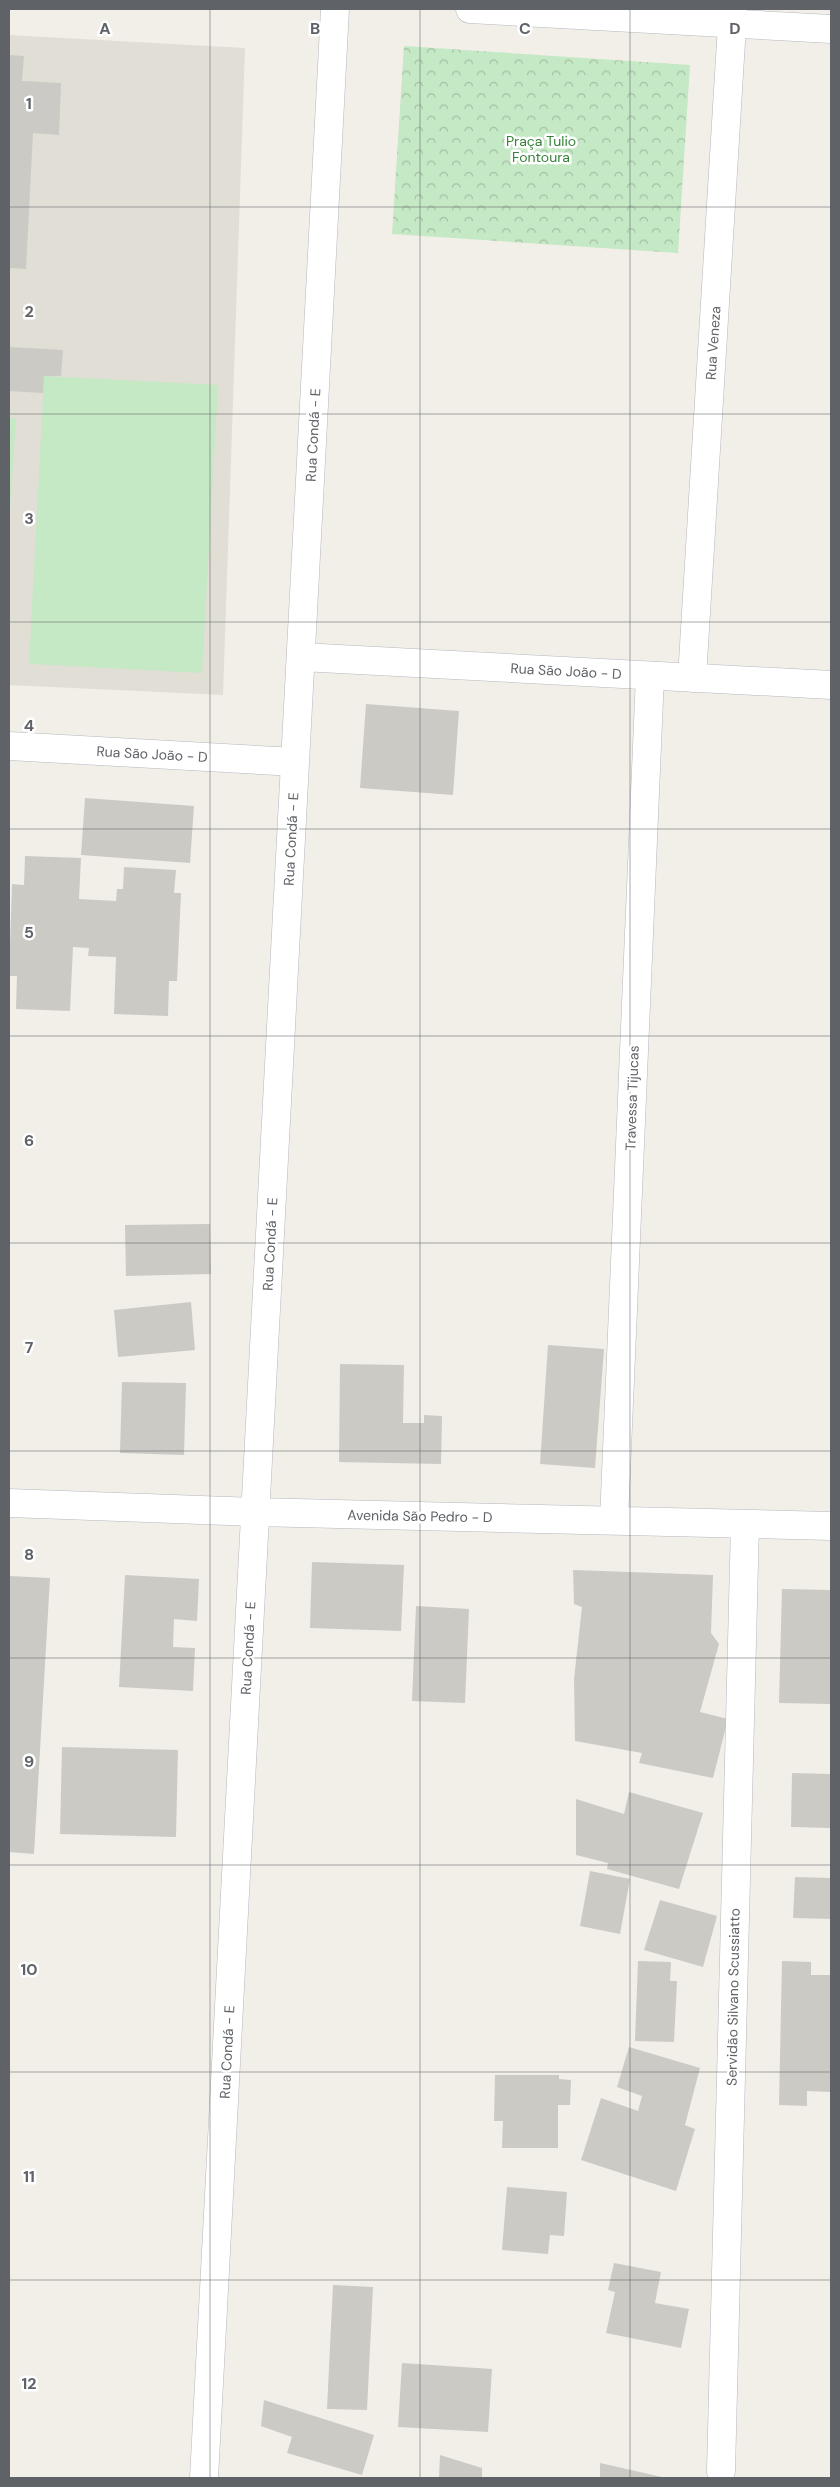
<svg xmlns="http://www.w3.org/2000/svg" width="840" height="2487" font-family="'DM Sans',sans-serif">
<defs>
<pattern id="forest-crowns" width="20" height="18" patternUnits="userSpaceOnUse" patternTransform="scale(1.25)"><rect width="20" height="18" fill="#c5e8c5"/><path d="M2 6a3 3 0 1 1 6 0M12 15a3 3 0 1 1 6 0" fill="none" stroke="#a3c0a4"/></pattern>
</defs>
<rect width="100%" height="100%" fill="#f1efe8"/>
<path fill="#e1ded6" d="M9,35L245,48L223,695L9,685Z"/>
<path fill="#c5e8c5" d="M44,376L218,385L202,673L29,664Z
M9,418H16L9,526Z"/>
<path fill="url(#forest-crowns)" d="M404,46L690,65L678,253L392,234Z"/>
<path fill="#cccac5" d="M9,55L24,56L22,81L61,83L59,135L33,133L26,269L9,268Z
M10,347L63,350L61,376H44L43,393L9,391Z
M366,704L459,711L453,795L360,788Z
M85,798L194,806L190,863L81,855Z
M25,856L81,858L79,899L116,901L117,889H123L124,867L176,870L174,893H181L177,981H169L168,1016L114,1014L116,957L88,956L89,948L73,947L70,1011L16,1009L17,976H9L12,884L24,885Z
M210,1224L211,1274L126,1276L125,1225Z
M191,1302L195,1350L118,1357L114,1310Z
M548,1345L604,1349L595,1468L540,1464Z
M340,1364L404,1365L403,1423H424V1415L442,1416L441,1464L339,1462Z
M122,1382L186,1383L184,1455L120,1453Z
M312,1562L404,1565L401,1631L310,1628Z
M573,1570L713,1575L711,1633L719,1644L700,1712L728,1719L713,1778L639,1763L642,1753L575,1741L574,1679L582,1607L574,1604Z
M125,1575L199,1579L197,1621L174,1619L173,1647L195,1648L193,1691L119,1687Z
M9,1576L50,1578L34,1854L9,1852Z
M782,1589L831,1590V1704L779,1703Z
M416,1606L469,1609L465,1703L412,1701Z
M62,1747L178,1750L176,1837L60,1834Z
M792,1773L831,1774V1828L791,1827Z
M629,1792L703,1813L679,1889L607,1869L608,1863L576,1855V1799L624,1814Z
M590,1871L630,1879L620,1934L580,1926Z
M795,1877L831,1878V1919L793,1918Z
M660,1900L717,1916L703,1967L644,1950Z
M638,1961L671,1962L670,1981H677L674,2042L635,2041Z
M782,1961L811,1962V1975H831V2092L807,2091V2106L779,2105Z
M629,2047L700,2068L685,2125L695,2129L676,2191L581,2160L601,2098L638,2111L642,2096L617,2087Z
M495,2075H559V2079L571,2080L570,2105H558V2148H502L503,2121H494Z
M507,2187L567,2192L564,2236L550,2235L548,2254L502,2250Z
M614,2263L661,2272L655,2303L689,2309L681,2348L606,2333L615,2292L608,2290Z
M333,2285L373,2287L367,2410L327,2409Z
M402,2363L492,2369L488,2432L398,2427Z
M264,2400L374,2435L362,2475L287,2453L292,2437L261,2426Z
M440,2455L482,2468V2478H439Z
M600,2463L662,2477V2478H600Z"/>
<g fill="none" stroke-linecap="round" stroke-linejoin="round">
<defs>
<path id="minor" d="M470,9L831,29
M301,657L831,685
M692,678L733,9
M9,746L295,762
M9,1503L256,1512L831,1526
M614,1520L650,676
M721,2471L745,1524
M204,2478L335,9"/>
</defs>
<use href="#minor" stroke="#b5b8bc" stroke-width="29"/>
<use href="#minor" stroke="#fff" stroke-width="28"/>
</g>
<path fill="none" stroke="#5f6368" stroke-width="1" stroke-opacity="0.55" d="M210,9V2478M420,9V2478M630,9V2478M9,207H831M9,414H831M9,622H831M9,829H831M9,1036H831M9,1243H831M9,1451H831M9,1658H831M9,1865H831M9,2072H831M9,2280H831"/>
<g text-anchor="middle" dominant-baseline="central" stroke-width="5" stroke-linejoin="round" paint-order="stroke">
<g font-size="14" fill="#348238" stroke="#fff">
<text x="541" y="141">Praça Tulio<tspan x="541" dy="16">Fontoura</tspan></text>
</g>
<g font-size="14" fill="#5f6368" stroke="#fff">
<text transform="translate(713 343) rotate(-86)">Rua Veneza</text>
<text transform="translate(313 435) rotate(-87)">Rua Condá - E</text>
<text transform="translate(566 671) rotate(3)">Rua São João - D</text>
<text transform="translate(152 754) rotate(3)">Rua São João - D</text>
<text transform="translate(291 839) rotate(-87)">Rua Condá - E</text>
<text transform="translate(632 1098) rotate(-88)">Travessa Tijucas</text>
<text transform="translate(270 1244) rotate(-87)">Rua Condá - E</text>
<text transform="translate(420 1516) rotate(1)">Avenida São Pedro - D</text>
<text transform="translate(248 1648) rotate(-87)">Rua Condá - E</text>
<text transform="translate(733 1997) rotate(-89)">Servidão Silvano Scussiatto</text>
<text transform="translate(227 2052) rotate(-87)">Rua Condá - E</text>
</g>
</g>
<g font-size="16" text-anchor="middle" font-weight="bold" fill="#5f6368" stroke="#fff" stroke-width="5" stroke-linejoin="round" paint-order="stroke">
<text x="105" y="34">A</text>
<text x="315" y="34">B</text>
<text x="525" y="34">C</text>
<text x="735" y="34">D</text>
<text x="29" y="109">1</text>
<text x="29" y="317">2</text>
<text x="29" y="524">3</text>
<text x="29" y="731">4</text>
<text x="29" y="938">5</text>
<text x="29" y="1146">6</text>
<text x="29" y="1353">7</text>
<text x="29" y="1560">8</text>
<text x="29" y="1767">9</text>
<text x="29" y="1975">10</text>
<text x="29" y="2182">11</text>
<text x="29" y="2389">12</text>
</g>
<rect width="840" height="2487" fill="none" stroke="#5f6368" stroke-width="20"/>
</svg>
